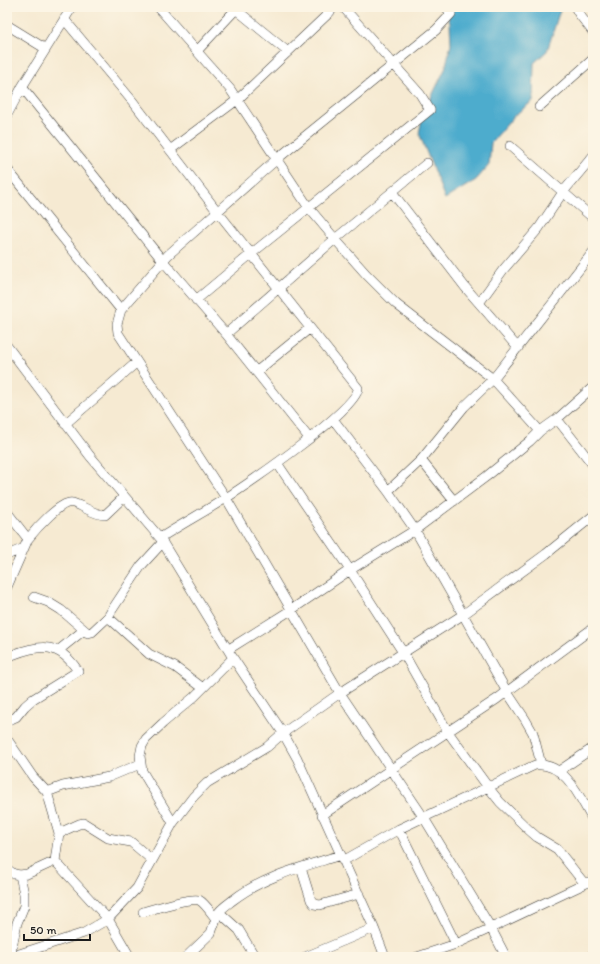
<svg xmlns="http://www.w3.org/2000/svg" width="600" height="964" font-family="Itim,sans-serif">
<rect width="100%" height="100%" fill="#fcf5e5"/>
<filter id="ink" filterUnits="userSpaceOnUse"><feTurbulence type="fractalNoise" baseFrequency=".025" numOctaves="2"/><feDisplacementMap in="SourceGraphic" scale="8" xChannelSelector="R" yChannelSelector="G"/><feConvolveMatrix kernelMatrix="1 2 1 2 8 2 1 2 1" color-interpolation-filters="sRGB"/></filter>
<filter id="wash" filterUnits="userSpaceOnUse"><feTurbulence type="fractalNoise" baseFrequency=".012" numOctaves="4" result="noise"/><feDisplacementMap in="SourceGraphic" scale="16" xChannelSelector="R" yChannelSelector="G"/><feGaussianBlur stdDeviation="0.9" result="paint"/><feColorMatrix in="noise" values="0 0 0 0 0 0 0 0 0 0 0 0 0 0 0 0 0 1.4 0 .05"/><feComposite in="paint" operator="in"/></filter>
<g filter="url(#wash)">
<rect width="100%" height="100%" fill="#f6ead2"/>
<path fill="#4eaccd" stroke="#356474" d="M444,7H561L547,51L534,63L533,101L515,115L491,143L489,165L476,180L445,199L419,133L423,114L445,69L451,44L450,23Z"/>
</g>
<g filter="url(#ink)">
<g fill="none" stroke-linecap="round" stroke-linejoin="round">
<defs>
<path id="street" d="M158,7L230,89L309,208L335,239L366,274L396,304L493,379L540,431
M233,7L288,52
M446,7L451,14L436,30L277,159L168,255L121,310L117,324L118,333L226,498L340,693L424,818L491,928L506,957
M575,7L579,14L593,32
M64,19L134,103L217,211L358,388C359,408 247,485 226,498C204,512 182,524 160,538
M7,25L46,49
M197,51L238,7
M22,87L163,261L226,334L309,438
M539,107L593,59
M7,115L22,87L72,7
M170,150L237,100L328,14L334,7
M593,156L563,192L593,218
M7,169L121,310
M392,192L465,287L518,348
M196,300L251,254L430,110L420,94L343,7
M479,303L503,270L539,228L563,192L510,146
M226,334L335,239L427,163
M7,346L90,456L160,538L233,658L283,733L297,758L374,928L385,957
M256,372L310,328
M333,419L388,491L415,530L507,692L525,719L533,733L541,764
M557,419L593,465
M65,424L137,362
M277,463L350,570L404,654L448,732L488,787L500,802L529,830L537,837L557,849L584,883
M388,491L421,460
M454,501L421,460L464,407L493,379L593,252
M7,512L28,539C35,530 62,499 73,503C84,506 94,515 105,515L124,497
M163,542L141,566L112,610L108,617L149,654L175,667L203,688
M7,555L24,548
M7,587L28,539
M34,597L48,602L61,610L88,633L92,632L108,617
M229,649L291,610L350,570L415,530L487,476L530,441L540,431L557,419L593,387
M59,650L84,630
M7,721L16,717L25,706L33,699L78,671C59,642 41,644 12,655
M7,739L33,777L47,792L59,833L55,861L27,874L20,875L24,894V906L17,923L10,956
M559,771L593,748
M47,792L63,786L109,777L140,764
M322,815L497,699L593,628
M173,823L142,771L140,756L142,746L146,739L163,723L194,697L233,658
M399,829L456,944
M59,833L79,824L84,823L108,838L131,842L152,860
M55,861L108,919L130,957
M343,861L399,829L535,765C566,762 580,798 593,820
M301,868L311,900L314,904L320,905L359,894
M7,869L14,874L20,875
M143,912C153,909 190,897 199,900C205,903 212,914 216,919
M10,957L84,933L108,919L137,888L173,823L193,797L207,783L267,747L283,733L340,693L464,614L546,554L593,516
M186,957L211,933L218,913
M255,957L239,930L219,912C223,907 228,904 233,900C264,876 303,867 341,855
M305,957L374,928
M417,957L456,944L491,928L593,880
M589,957L593,955"/>
</defs>
<use href="#street" stroke="#3d3b37" stroke-width="10"/>
<use href="#street" stroke="#fff" stroke-width="9"/>
</g>
</g>
<rect width="600" height="964" fill="none" stroke="#fcf5e5" stroke-width="24"/>
<path d="M24 934v6h66v-6" fill="none" stroke="#1c1c1c" stroke-width="2"/>
<text x="30" y="934" font-size="12" fill="#1c1c1c" stroke="#fcf5e5" stroke-width="3" paint-order="stroke">50 m</text>
</svg>
